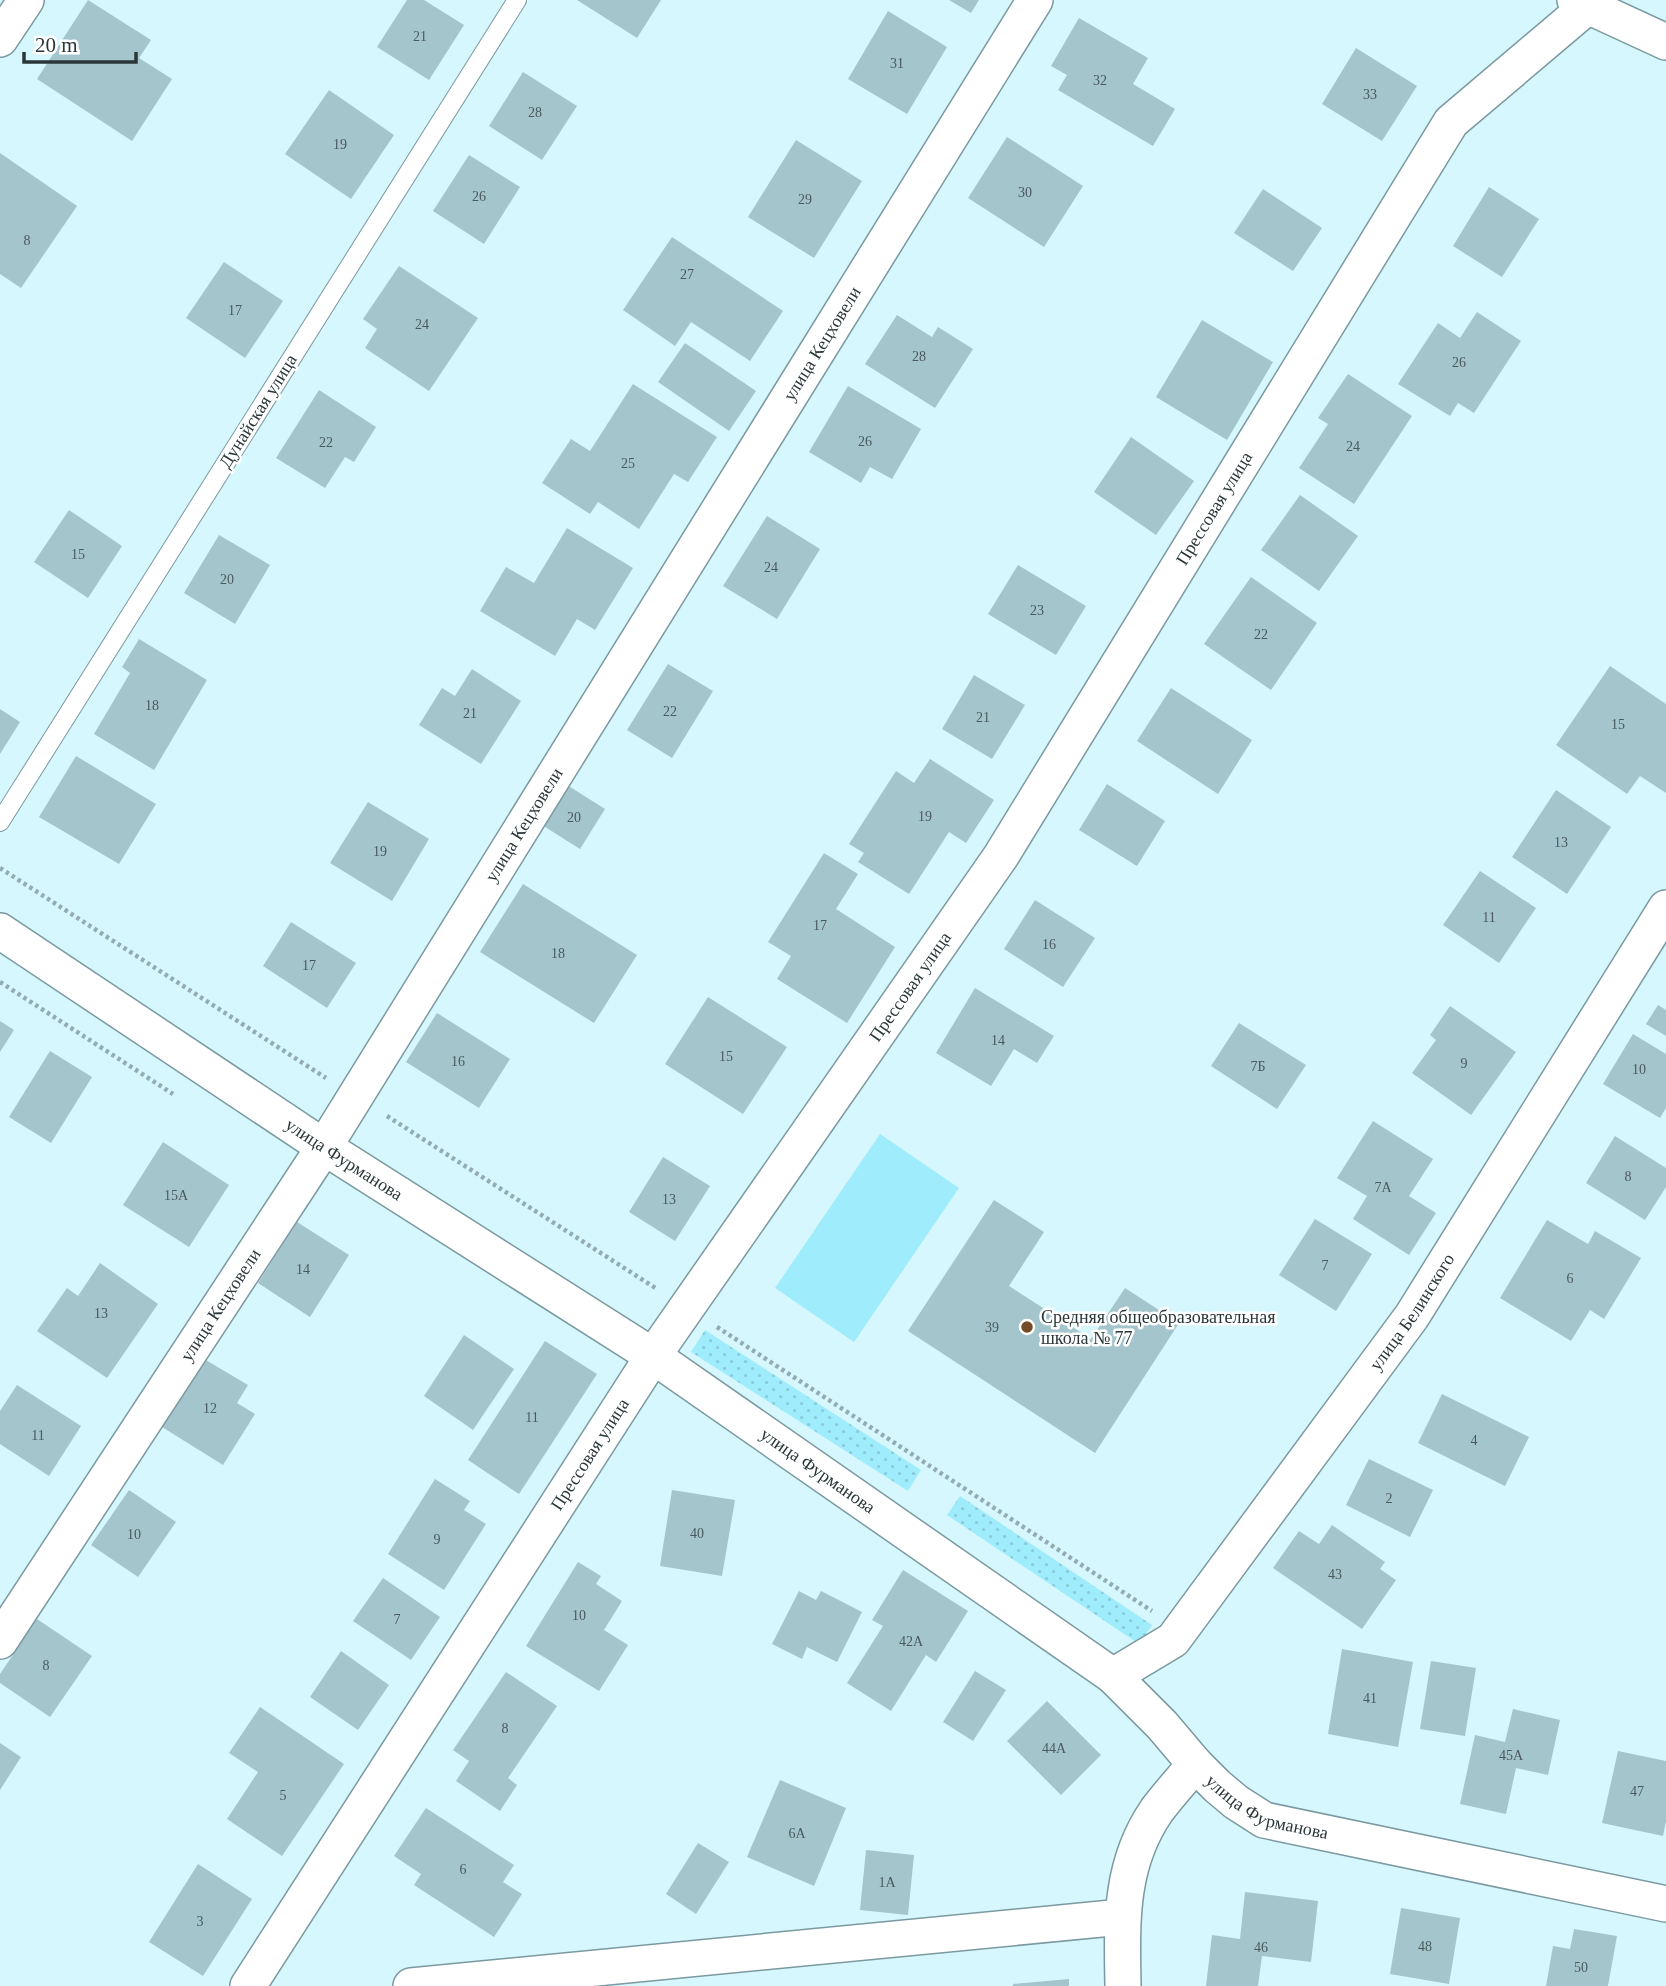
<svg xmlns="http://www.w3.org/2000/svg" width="1666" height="1986" font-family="'Times New Roman',serif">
<defs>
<pattern id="grass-dots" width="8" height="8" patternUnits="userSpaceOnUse" patternTransform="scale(1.75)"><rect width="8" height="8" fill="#9fecfd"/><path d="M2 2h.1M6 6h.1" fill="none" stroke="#89cbda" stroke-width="1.8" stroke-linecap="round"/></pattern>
</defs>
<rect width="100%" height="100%" fill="#d6f7fe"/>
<path fill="url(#grass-dots)" d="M705,1330L921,1470L908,1491L691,1352Z
M960,1496L1152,1625L1139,1644L947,1515Z"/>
<path fill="#9fecfd" d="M880,1134L959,1188L854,1342L775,1288Z"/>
<path fill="#a5c5cc" d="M88,0L151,40L139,58L172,79L132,141L37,79Z
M407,0H424L464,25L429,80L377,47Z
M577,0H661L637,38Z
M949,0H979L971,13Z
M888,11L947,47L907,114L848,79Z
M1079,18L1148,58L1133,84L1175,109L1153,146L1058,90L1067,75L1051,66Z
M1356,48L1417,86L1382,141L1322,104Z
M523,72L577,106L542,160L489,126Z
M329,90L394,135L351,199L285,154Z
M1007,137L1083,186L1044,247L968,198Z
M796,140L862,181L814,258L748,217Z
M0,153L77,206L21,288L0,274Z
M469,155L520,187L484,244L433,211Z
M1489,187L1539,219L1502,277L1453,246Z
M1263,189L1322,228L1293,271L1234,233Z
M672,237L783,311L750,361L691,322L675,346L623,310Z
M224,262L283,301L245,358L186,318Z
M399,266L478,318L429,391L365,348L377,329L363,319Z
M1477,312L1521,341L1474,413L1458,403L1450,416L1398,384L1438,323L1460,338Z
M897,315L932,337L938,327L973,349L935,408L865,364Z
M1202,320L1273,362L1227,440L1156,397Z
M685,343L756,391L729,431L658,382Z
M1348,374L1412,416L1354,504L1299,468L1328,424L1318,418Z
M633,384L717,437L688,482L674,474L639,529L598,502L590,514L542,483L571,439L590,451Z
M848,386L921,429L892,479L870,467L861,483L809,452Z
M319,390L376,427L354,462L345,457L325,488L276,458Z
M1131,437L1194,481L1156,535L1094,492Z
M1300,495L1358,536L1319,591L1261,550Z
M69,510L122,546L88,598L34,562Z
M767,516L820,549L777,619L723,586Z
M567,528L633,568L595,630L577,619L555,656L480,611L506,567L534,583Z
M219,535L270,565L235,624L184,593Z
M1018,565L1086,606L1056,655L988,614Z
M1251,577L1317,623L1271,690L1204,644Z
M139,639L207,680L154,770L94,734L130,673L122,667Z
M668,664L713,691L672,758L627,730Z
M1610,666L1666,704V793L1640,776L1627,794L1556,745Z
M472,669L521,701L481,764L419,725L442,688L455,696Z
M974,675L1025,705L992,759L942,729Z
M1171,688L1252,740L1218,794L1137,741Z
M0,709L20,722L0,754Z
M76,756L156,804L119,864L39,817Z
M930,759L994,800L966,843L949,832L909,894L858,862L864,853L849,844L896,771L914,783Z
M1107,784L1165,821L1137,866L1079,830Z
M567,785L605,809L580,849L542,825Z
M1556,790L1611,827L1567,894L1512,857Z
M368,802L429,839L392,901L330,863Z
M824,853L858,874L836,909L895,947L847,1023L777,979L791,956L768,942Z
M1480,871L1536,908L1499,963L1443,925Z
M523,884L637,955L594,1023L480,952Z
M1035,900L1095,938L1063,987L1004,949Z
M291,922L356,963L327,1008L263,966Z
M975,988L1054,1036L1037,1063L1014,1049L991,1086L936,1053Z
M708,997L787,1047L743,1114L665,1064Z
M1658,1005L1666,1010V1036L1646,1024Z
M1450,1006L1516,1052L1471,1115L1412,1073L1436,1040L1430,1035Z
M437,1013L510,1059L479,1108L406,1062Z
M0,1021L14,1030L0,1052Z
M1239,1023L1306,1065L1277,1109L1211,1066Z
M1633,1034L1666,1054V1108L1660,1118L1603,1084Z
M50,1051L92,1077L51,1143L9,1117Z
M1373,1121L1433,1159L1409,1196L1436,1213L1409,1255L1353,1219L1367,1196L1337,1178Z
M1615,1136L1666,1168V1187L1645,1220L1586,1183Z
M163,1142L229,1185L189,1247L123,1205Z
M663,1157L710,1186L675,1241L629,1212Z
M994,1200L1044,1232L1009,1286L1091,1339L1125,1288L1179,1323L1095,1453L908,1331Z
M1315,1219L1372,1254L1336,1311L1279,1275Z
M1547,1220L1588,1244L1595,1231L1641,1258L1604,1319L1590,1310L1571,1341L1500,1298Z
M297,1222L349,1255L310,1317L258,1283Z
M100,1263L158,1304L107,1378L37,1331L67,1288L78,1296Z
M464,1335L514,1369L473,1430L424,1396Z
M545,1341L597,1374L519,1494L468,1460Z
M204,1359L248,1385L237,1403L255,1414L223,1465L162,1427Z
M17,1385L81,1426L49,1476L0,1444V1411Z
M1442,1394L1529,1437L1505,1486L1418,1443Z
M1369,1459L1433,1490L1410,1537L1346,1505Z
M435,1479L470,1501L464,1510L486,1524L444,1590L388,1554Z
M129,1490L176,1522L138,1577L91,1545Z
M672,1490L735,1500L722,1576L660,1566Z
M1332,1525L1385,1562L1380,1569L1396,1580L1362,1629L1273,1568L1299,1531L1319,1544Z
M578,1562L601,1576L596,1584L622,1601L604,1630L628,1645L599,1691L526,1646Z
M903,1570L968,1611L936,1662L926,1655L891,1711L847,1683L883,1626L872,1620Z
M383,1578L440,1617L411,1660L353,1621Z
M799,1591L816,1600L821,1591L862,1612L837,1662L807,1647L802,1659L772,1644Z
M37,1619L92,1656L50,1717L0,1683V1674Z
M1342,1649L1413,1662L1398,1747L1328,1734Z
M341,1651L389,1685L358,1730L310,1697Z
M1431,1661L1476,1668L1465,1736L1420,1729Z
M975,1671L1006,1690L973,1741L943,1722Z
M506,1672L557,1706L508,1778L517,1785L500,1811L456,1781L469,1761L453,1750Z
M1047,1701L1101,1755L1061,1795L1007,1741Z
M260,1707L344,1764L282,1856L227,1819L258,1772L229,1753Z
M1513,1709L1560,1720L1548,1775L1516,1768L1506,1814L1460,1804L1475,1735L1505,1742Z
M0,1743L21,1757L0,1790Z
M1618,1751L1666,1761V1821L1663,1836L1602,1823Z
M780,1780L846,1808L814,1886L747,1857Z
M426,1808L514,1865L503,1882L522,1894L494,1937L414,1885L421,1874L394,1856Z
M698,1843L729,1862L696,1914L666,1894Z
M866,1850L914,1855L908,1915L860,1910Z
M198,1864L252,1899L203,1976L149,1942Z
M1245,1892L1318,1901L1311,1962L1262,1956L1258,1986H1206L1212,1935L1240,1939Z
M1401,1908L1460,1918L1449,1984L1390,1974Z
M1574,1929L1617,1936L1608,1986H1546L1553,1946L1570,1949Z
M1069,1979V1986H1013V1984Z"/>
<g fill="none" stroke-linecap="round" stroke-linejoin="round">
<defs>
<path id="service" d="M0,822L517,0"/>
<g id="minor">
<path d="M1575,0L1666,42"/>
<path d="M0,39L26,0"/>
<path id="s1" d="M0,931L324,1147L653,1356L1113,1676L1162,1725L1195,1764L1217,1786L1236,1802L1264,1820L1666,1904"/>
<path id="s2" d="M0,1641L324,1147L1035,0"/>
<path id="s3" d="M1113,1676L1173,1640L1412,1316L1666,908"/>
<path id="s4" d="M248,1986L653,1356L1001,856L1451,122L1588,6"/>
<path d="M411,1986L1122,1917"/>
<path d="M1123,1986C1122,1923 1119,1865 1157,1810C1169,1794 1183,1779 1195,1764"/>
</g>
</defs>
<use href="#service" stroke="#7b99a0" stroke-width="20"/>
<use href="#minor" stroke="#7b99a0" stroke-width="38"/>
<path stroke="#93acb1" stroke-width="4.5" stroke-dasharray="3.5 3.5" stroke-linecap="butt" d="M0,868L326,1078
M0,982L173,1094
M387,1116L657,1289
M717,1327L1152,1611"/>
<use href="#service" stroke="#fff" stroke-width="18"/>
<use href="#minor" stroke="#fff" stroke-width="35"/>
</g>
<circle fill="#724c28" stroke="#fff" stroke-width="2.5" cx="1027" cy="1327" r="7"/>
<g text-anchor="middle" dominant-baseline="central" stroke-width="5" stroke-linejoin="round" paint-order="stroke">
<g font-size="14" fill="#495a5e">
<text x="420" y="36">21</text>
<text x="897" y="63">31</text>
<text x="1100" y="80">32</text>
<text x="1370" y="94">33</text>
<text x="535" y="112">28</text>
<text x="340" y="144">19</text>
<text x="1025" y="192">30</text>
<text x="479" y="196">26</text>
<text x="805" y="199">29</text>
<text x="27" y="240">8</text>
<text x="687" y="274">27</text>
<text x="235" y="310">17</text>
<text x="422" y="324">24</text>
<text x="919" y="356">28</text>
<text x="1459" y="362">26</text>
<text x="865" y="441">26</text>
<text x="326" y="442">22</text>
<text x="1353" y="446">24</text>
<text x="628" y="463">25</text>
<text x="78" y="554">15</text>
<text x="771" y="567">24</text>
<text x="227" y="579">20</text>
<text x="1037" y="610">23</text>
<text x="1261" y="634">22</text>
<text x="152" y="705">18</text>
<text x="670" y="711">22</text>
<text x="470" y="713">21</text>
<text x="983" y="717">21</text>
<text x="1618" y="724">15</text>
<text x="925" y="816">19</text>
<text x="574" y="817">20</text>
<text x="1561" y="842">13</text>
<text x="380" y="851">19</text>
<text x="1489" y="917">11</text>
<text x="820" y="925">17</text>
<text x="1049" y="944">16</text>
<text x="558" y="953">18</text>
<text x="309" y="965">17</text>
<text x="998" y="1040">14</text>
<text x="726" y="1056">15</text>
<text x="458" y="1061">16</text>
<text x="1464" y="1063">9</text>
<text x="1258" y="1066">7Б</text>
<text x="1639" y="1069">10</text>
<text x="1628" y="1176">8</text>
<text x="1383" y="1187">7А</text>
<text x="176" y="1195">15А</text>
<text x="669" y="1199">13</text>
<text x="1325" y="1265">7</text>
<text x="303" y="1269">14</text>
<text x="1570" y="1278">6</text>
<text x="101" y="1313">13</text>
<text x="992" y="1327">39</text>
<text x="210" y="1408">12</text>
<text x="532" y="1417">11</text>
<text x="38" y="1435">11</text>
<text x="1474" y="1440">4</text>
<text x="1389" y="1498">2</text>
<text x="697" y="1533">40</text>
<text x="134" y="1534">10</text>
<text x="437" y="1539">9</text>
<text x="1335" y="1574">43</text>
<text x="579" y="1615">10</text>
<text x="397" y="1619">7</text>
<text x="911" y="1641">42А</text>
<text x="46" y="1665">8</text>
<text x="1370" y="1698">41</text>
<text x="505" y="1728">8</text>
<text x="1054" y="1748">44А</text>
<text x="1511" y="1755">45А</text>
<text x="1637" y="1791">47</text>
<text x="283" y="1795">5</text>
<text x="797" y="1833">6А</text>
<text x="463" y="1869">6</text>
<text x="887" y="1882">1А</text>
<text x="200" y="1921">3</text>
<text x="1425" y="1946">48</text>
<text x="1261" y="1947">46</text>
<text x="1581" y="1967">50</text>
</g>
<g font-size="18" fill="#2a373a" stroke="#fff">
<text stroke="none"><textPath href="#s2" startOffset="1536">улица Кецховели</textPath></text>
<text transform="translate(258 411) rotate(-58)">Дунайская улица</text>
<text stroke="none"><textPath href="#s4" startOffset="1766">Прессовая улица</textPath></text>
<text stroke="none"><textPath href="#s2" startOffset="970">улица Кецховели</textPath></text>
<text stroke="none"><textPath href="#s4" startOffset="1199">Прессовая улица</textPath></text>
<text stroke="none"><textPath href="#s1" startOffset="413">улица Фурманова</textPath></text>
<text stroke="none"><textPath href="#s2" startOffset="402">улица Кецховели</textPath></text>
<text stroke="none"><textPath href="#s3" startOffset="476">улица Белинского</textPath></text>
<text stroke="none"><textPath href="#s4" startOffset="632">Прессовая улица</textPath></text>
<text stroke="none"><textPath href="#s1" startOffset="980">улица Фурманова</textPath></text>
<text stroke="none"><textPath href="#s1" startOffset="1547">улица Фурманова</textPath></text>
</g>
<g font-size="18" fill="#2a373a" stroke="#fff" text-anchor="start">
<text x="1041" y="1317">Средняя общеобразовательная<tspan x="1041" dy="21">школа № 77</tspan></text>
</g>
</g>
<path d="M24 52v10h112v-10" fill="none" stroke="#2a373a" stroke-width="3.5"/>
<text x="35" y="52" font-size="21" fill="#2a373a" stroke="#ffffff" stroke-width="5" paint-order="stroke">20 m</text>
</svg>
